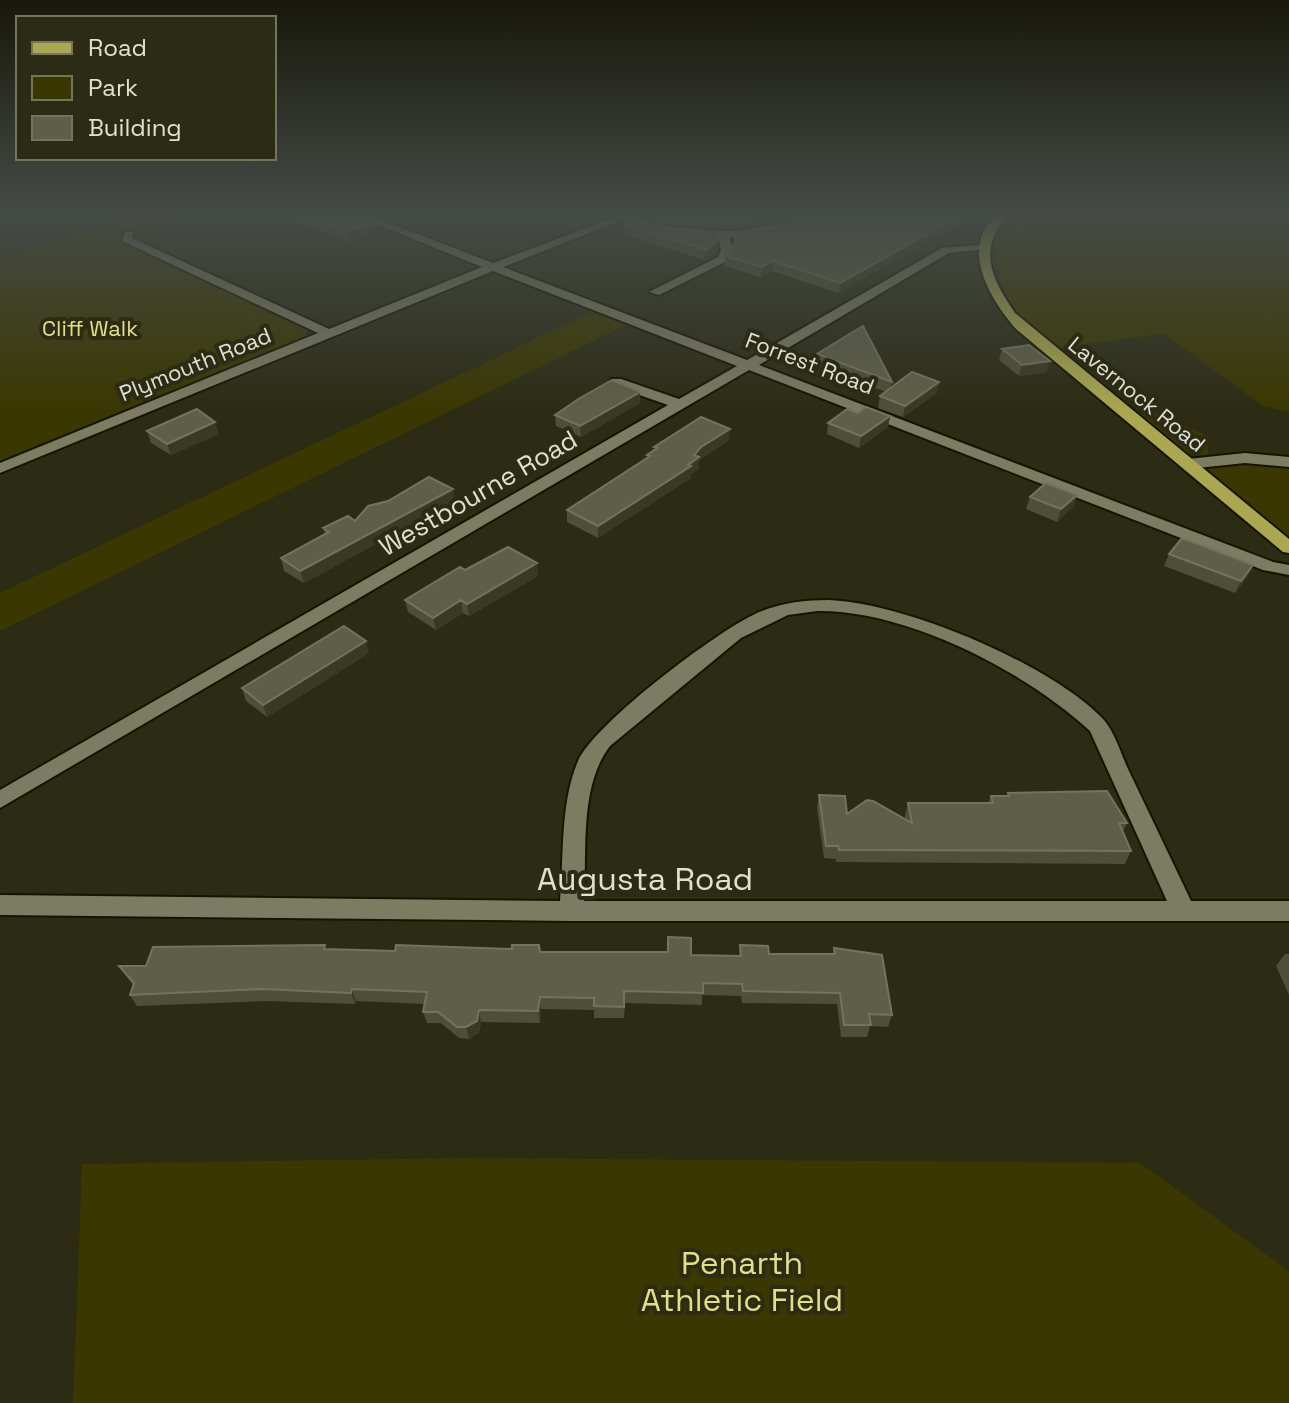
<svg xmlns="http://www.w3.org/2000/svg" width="1289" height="1403" font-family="'Space Grotesk',sans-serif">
<rect width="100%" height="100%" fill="#2c2c15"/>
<path fill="#3a3700" d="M133,215H200L145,234L130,230L114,236L306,328L307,337L0,463V258Z
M1014,215H1289V412L1263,406L1164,334L1055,348C1021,319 997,297 995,250C995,232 998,223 1014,215Z
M592,312L626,325L0,631V593Z
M1152,410L1208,436V456L1184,453L1137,414Z
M1248,462L1289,465V538L1210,474L1209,467L1214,464Z
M462,1158L1140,1163L1289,1271V1403H73L82,1164Z"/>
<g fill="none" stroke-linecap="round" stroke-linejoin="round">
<defs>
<path id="minor" d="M354,215H368L493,263L621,215H635L503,267L747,360L942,248L990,244V248L986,249L949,253L759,365L1273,562L1289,565V575L1263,570L749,370L0,808V790L668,405L611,385V379H621L679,399L737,366L493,271L0,473V463L318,333L122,241L125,232H133L132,238L329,329L482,267Z
M759,230L763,231V235L729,237L733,250L727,261L659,295L649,292L718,257L721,250L718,237H691L687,236V232Z
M1245,453L1289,457V467L1245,463L1188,469L1180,464L1188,459Z
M829,600C905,603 1051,664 1104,720C1115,733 1121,754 1128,769C1149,813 1170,857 1191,901H1289V921H571L0,915V895L560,901C564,856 560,803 578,761C595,723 717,631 757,613C780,603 804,600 829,600ZM817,611C907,610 1025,671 1090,731L1167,901H584C587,852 579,786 610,746L741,638L788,615Z"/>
<path id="major" d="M997,215H1008C977,249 991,278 1015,313L1289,539V553L1283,552L1016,329C989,298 959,247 997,215Z"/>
</defs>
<use href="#minor" stroke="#151401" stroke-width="4"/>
<use href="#major" stroke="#151401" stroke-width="4"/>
<use href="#minor" fill="#7c7c63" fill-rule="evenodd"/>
<use href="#major" fill="#aaa750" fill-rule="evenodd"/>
</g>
<path fill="#4f4f38" d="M292,215H359L378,222L379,231L348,242L293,219Z
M653,215H811L735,229L653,222Z
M817,215H964L958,225L838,293L772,271L761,277L724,266L725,256L734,244V232L794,224Z
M623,224L718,250L705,260L623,234Z
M1002,349L1047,372L1019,376L999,360Z
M817,354L892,382L890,388L937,393L903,417L878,408L880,396L886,392L815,365Z
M640,403L581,437L556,426L555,415Z
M858,413L890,416L888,427L859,448L827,434L828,423Z
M147,431L219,434L171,455L151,443Z
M729,440L701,459L699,461V469L691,474V478L598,538L567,522V510L647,458V455L654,450V447Z
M1077,495L1073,507L1057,522L1026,509L1030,497Z
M455,501L304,583L284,571L281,558L325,534L323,528Z
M1169,554L1253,565L1247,577L1235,593L1164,566Z
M465,570L538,576L469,616L463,613L436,630L408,612L405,600Z
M369,653L267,717L246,701L242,688Z
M1008,793L1127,823L1123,832L1131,851L1125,864L836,862V859L824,858L817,808L819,795L847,814L905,819V815L908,803H988L991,796H1007Z
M740,945L769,954H833L834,948L892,1015L888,1027L870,1026L867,1037H841L837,1004L742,1003L741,996L702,995V1005L625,1003L624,1018H594V1010L541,1009L540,1023L481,1022L479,1033L469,1039L459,1038L441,1023H427L423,1012L425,1004L356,1001L355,1004L267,1001L137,1006L130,995L133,985L119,966H146L327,949L739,956Z
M1285,954H1289V995L1276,966Z"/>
<path fill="#3a3a23" d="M762,215H811L735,229L736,220Z
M961,215H964L958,225L838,293L840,283Z
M378,222L379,231L348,242L346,232Z
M718,240V250L705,260L706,250Z
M773,261L772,271L761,277L762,267Z
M1050,361L1047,372L1019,376L1022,365Z
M939,382L937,393L903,417L905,406Z
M640,392V403L581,437L580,426Z
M890,416L888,427L859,448L861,436Z
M215,422L219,434L171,455L167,444Z
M730,429L729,440L701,459L699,461V469L691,474V478L598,538V526L688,465L694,455L701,447Z
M453,489L455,501L304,583L300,571Z
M1077,495L1073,507L1057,522L1061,509Z
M537,563L538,576L469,616L467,604Z
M1253,565L1247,577L1235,593L1241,581Z
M461,600L463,613L436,630L433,618Z
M366,641L369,653L267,717L263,705Z
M352,989L356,1001L355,1004L351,993Z
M540,997L541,1009L540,1023L538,1011Z
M479,1010L481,1022L479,1033L469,1039L466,1027Z"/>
<path fill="#5f5f48" stroke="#73735e" stroke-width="2" d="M304,215H359L378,222L346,232Z
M682,215H762L736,220Z
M817,215H961L840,283L773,261L762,267L725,256L736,242L734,232L794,224Z
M634,220L668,228L716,232L718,240L706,250L623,224Z
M863,326L892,382L817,354Z
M1029,345L1050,361L1022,365L1002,349Z
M912,372L939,382L905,406L880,396Z
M612,380L640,392L580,426L555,415L580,398Z
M866,407L890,416L861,436L828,423L847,409L858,413Z
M197,409L215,422L167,444L147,431Z
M701,417L730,429L701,447L694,455L699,457L688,465L691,466L598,526L567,510L650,456L647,455L657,448L654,447Z
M429,477L453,489L300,571L281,558L329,532L323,528L348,516L355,521L368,506L388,501Z
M1046,483L1077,495L1061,509L1030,497Z
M1182,538L1253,565L1241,581L1169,554Z
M508,547L537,563L467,604L461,600L433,618L405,600L460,567L465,570Z
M344,626L366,641L263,705L242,688Z
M1107,791L1127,823H1119L1131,851L839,850L838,846H826L819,795L845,796L847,814L867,800L873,801L912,823L908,803H993L991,796H1009L1008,793Z
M668,937L691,938V955L741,956L740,945L768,946L769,954H835L834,948L882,955L892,1015L869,1014L871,1025H844L840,993L743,991L742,984L703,983V993L624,991V1007L594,1006V998L540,997L538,1011L479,1010L477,1021L466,1027H457L438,1012H423L427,992L352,989L351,993L262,989L130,995L134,983L119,966H146L153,947L325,945L324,949L395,951L396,945L512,949V945H539L540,952H668Z"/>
<linearGradient id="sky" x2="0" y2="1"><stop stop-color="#18180c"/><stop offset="0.52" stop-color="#454b46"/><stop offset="1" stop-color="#454b46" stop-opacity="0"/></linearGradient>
<rect width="1289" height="411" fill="url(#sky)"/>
<g text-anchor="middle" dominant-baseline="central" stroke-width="8" stroke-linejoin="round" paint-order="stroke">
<g font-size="22" fill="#e2df87" stroke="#2c2c15">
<text x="90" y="328">Cliff Walk</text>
</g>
<g font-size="22" fill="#e1e1d3" stroke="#2c2c15">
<text transform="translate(810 363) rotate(21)">Forrest Road</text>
<text transform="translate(195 364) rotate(-22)">Plymouth Road</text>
<text transform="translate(1137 394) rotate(39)">Lavernock Road</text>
</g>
<g font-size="26" fill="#e1e1d3" stroke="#2c2c15">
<text transform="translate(478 493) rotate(-30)">Westbourne Road</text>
</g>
<g font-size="32" fill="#e1e1d3" stroke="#2c2c15">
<text x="645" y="879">Augusta Road</text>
</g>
<g font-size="32" fill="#e2df87" stroke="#2c2c15">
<text x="742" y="1263">Penarth<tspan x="742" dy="37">Athletic Field</tspan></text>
</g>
</g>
<rect x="16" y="16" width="260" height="144" fill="#2c2c15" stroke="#747461" stroke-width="2"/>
<rect x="32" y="42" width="40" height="12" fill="#aaa750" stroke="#747461" stroke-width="2"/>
<text x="88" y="56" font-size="24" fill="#e1e1d3">Road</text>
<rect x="32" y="76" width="40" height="24" fill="#3a3700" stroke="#747461" stroke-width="2"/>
<text x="88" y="96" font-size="24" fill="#e1e1d3">Park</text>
<rect x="32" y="116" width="40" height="24" fill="#5f5f48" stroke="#747461" stroke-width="2"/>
<text x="88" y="136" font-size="24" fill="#e1e1d3">Building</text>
</svg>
